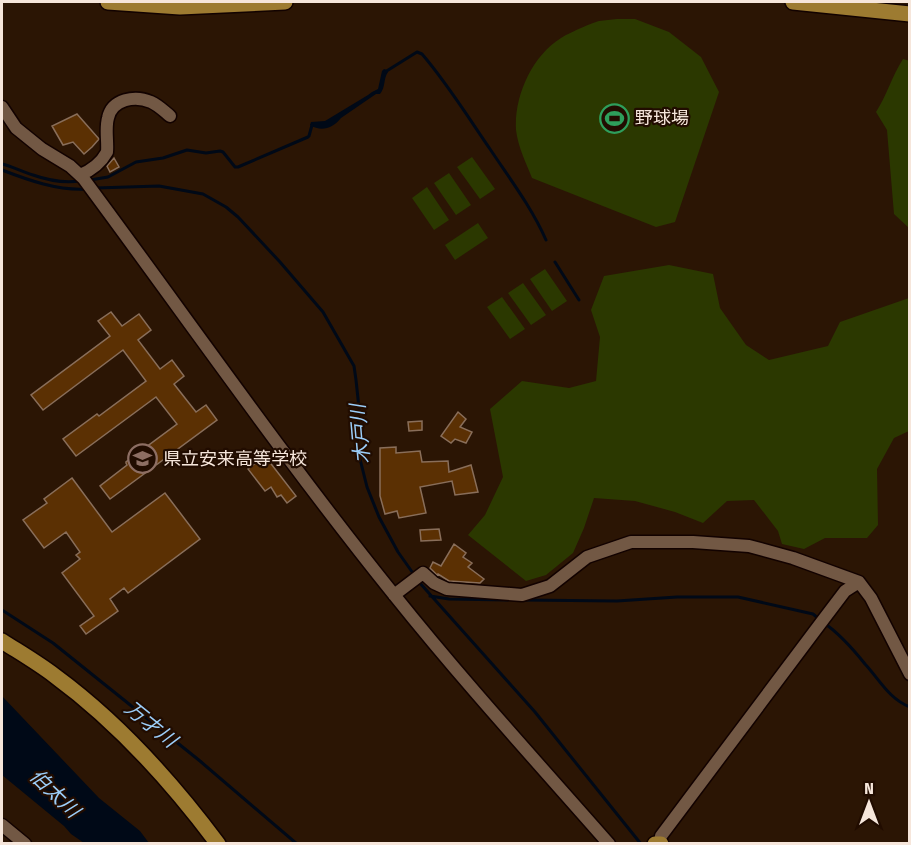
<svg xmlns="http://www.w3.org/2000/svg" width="911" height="845" font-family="'Fira Sans Condensed','Noto Sans JP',sans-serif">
<rect width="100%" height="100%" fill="#2b1504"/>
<path fill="#2b3800" d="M617,19H635L669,32L701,57L719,92L675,222L656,227L532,178C526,163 518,147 516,130C514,96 532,56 561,38C567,34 591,23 599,21C605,20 611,20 617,19Z
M903,59L910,61L909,228L894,214L887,130L876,112C887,95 892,76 903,59Z
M472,157L495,189L480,199L457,167Z
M449,173L471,205L456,215L434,183Z
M427,187L449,220L434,230L412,198Z
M478,223L488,238L455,260L445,245Z
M669,265L713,274L720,308L746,345L769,360L828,346L840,322L909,298V431L894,438L877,469L878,525L867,538H825L804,549L782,544L778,531L754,500L727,501L703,523L675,512L635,501L594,498L584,528L573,553L546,575L526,581L468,535L485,515L503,477L490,409L522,381L569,388L596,381L600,337L591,310L604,276Z
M545,269L567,301L552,311L530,279Z
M523,283L546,315L531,325L508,293Z
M502,297L525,329L510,339L487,307Z"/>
<path fill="#000917" d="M384,69L387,70L388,72C383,79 386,87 380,94H376L341,118C332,129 321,132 310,125L311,122L325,121L368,95L372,92L378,89L382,71Z
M2,696L99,798L140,831L149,843H84L71,834L64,826L2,775Z"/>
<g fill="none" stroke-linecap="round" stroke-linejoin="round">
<path stroke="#000917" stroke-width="3" d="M385,72L417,52L422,54C447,83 468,117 490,149C510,179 532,208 546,240
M2,164C12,166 22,172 33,175C47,180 65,183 80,181
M2,170C28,180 58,191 87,189
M90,180L108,177L136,162L163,158L187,150L206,153L220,151L223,152L235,167H238L308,137L309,136L312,125
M96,188L159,186L203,194L226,207L238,217L280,262L323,312L354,366L356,380L359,408L357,447L367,487L379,517L398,552L415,576
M555,262L579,300
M419,582L535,712L641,844
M430,596L449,599L508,600
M523,600L617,601L677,597H738L813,614L819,619
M2,610L53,643L200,761L297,844
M824,623C840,634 853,649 865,664C879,679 889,699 910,707"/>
</g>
<path fill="#5b3003" stroke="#896e5a" stroke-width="1.5" d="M77,114L99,139L92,147L84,154L73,142L63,145L52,126Z
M114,158L119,167L110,172L107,166Z
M111,312L122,326L139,314L151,330L138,340L160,369L172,360L184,376L174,384L196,412L206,405L217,420L110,499L100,486L127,465L126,463V462L177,424L156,397L76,456L63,439L97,414L99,416L146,381L123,350L43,410L31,395L110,336L98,321Z
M458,412L466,419L460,427L472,432L466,443L455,439L451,443L441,436Z
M422,421V430L409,431L408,422Z
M396,447V453L420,451L422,462L448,461L449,472L471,465L478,492L455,495L452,481L420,487L426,513L399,518L397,511L385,514L380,496V448Z
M265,456L296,496L287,503L281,495L277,497L271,487L265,491L248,469Z
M72,478L112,532L165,493L200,539L128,593L124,588L110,599L118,611L86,634L80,626L94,616L62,573L80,559L76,555L80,552L66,532L44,548L23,520L47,503L44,499Z
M439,529L441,540L421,541L420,530Z
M454,544L466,553L463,557L472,563L468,567L484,579L480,583L449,581L438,574L437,575L430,568L433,562L441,566Z"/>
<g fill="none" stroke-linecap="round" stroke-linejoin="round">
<defs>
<path id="minor" d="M2,107L16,128L42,149L70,166L83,178C187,318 286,461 395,596C463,681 537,762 609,844
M80,175C92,170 101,163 107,152C108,141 105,129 108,118C112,99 135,95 151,102C158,105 164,111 170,116
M394,595L423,573L434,583L447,589L522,595L550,586L587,557L631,542H693L749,546L793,558L859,582L871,598L910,674
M2,825L25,844
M660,843L661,836L820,624L845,591L859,582"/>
<path id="major" d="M108,2L180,7L285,2
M793,2L910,14
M2,641C19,652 38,663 55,676C119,723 171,781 218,844
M655,844H661"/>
</defs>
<use href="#minor" stroke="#120200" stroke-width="15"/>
<use href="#major" stroke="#120200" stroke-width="18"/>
<use href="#minor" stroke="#725844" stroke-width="12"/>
<use href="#major" stroke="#9d7b31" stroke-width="15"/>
</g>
<defs>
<symbol id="stadium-ring" viewBox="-11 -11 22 22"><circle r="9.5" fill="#210c00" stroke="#2e9e5b" stroke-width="1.5"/><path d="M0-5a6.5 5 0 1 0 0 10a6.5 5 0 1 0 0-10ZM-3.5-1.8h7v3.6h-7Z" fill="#2e9e5b"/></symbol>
<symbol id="school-ring" viewBox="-11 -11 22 22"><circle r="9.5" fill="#210c00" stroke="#8d6e63" stroke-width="1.5"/><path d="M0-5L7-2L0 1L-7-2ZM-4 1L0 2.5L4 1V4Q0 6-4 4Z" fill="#8d6e63"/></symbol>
</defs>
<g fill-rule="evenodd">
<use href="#stadium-ring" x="598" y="102" width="33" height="33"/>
<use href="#school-ring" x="126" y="442" width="33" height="33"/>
</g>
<g text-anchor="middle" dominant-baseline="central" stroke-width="4.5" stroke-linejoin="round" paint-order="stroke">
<g font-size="18" fill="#f6e6db" stroke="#210c00" text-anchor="start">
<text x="635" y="118">野球場</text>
<text x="163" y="459">県立安来高等学校</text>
</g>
<g font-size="20" font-style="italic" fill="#9ccef9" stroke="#210c00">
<text transform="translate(360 434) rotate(-95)">木戸川</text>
<text transform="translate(151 724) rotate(39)">万才川</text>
<text transform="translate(55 793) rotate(44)">伯太川</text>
</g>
</g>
<rect width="911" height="845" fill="none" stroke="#f6e6db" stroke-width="6"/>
<g transform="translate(869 803)" stroke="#210c00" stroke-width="4.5" paint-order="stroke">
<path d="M0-4.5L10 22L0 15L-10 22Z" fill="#f6e6db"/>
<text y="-9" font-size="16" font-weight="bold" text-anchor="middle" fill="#f6e6db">N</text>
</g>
</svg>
